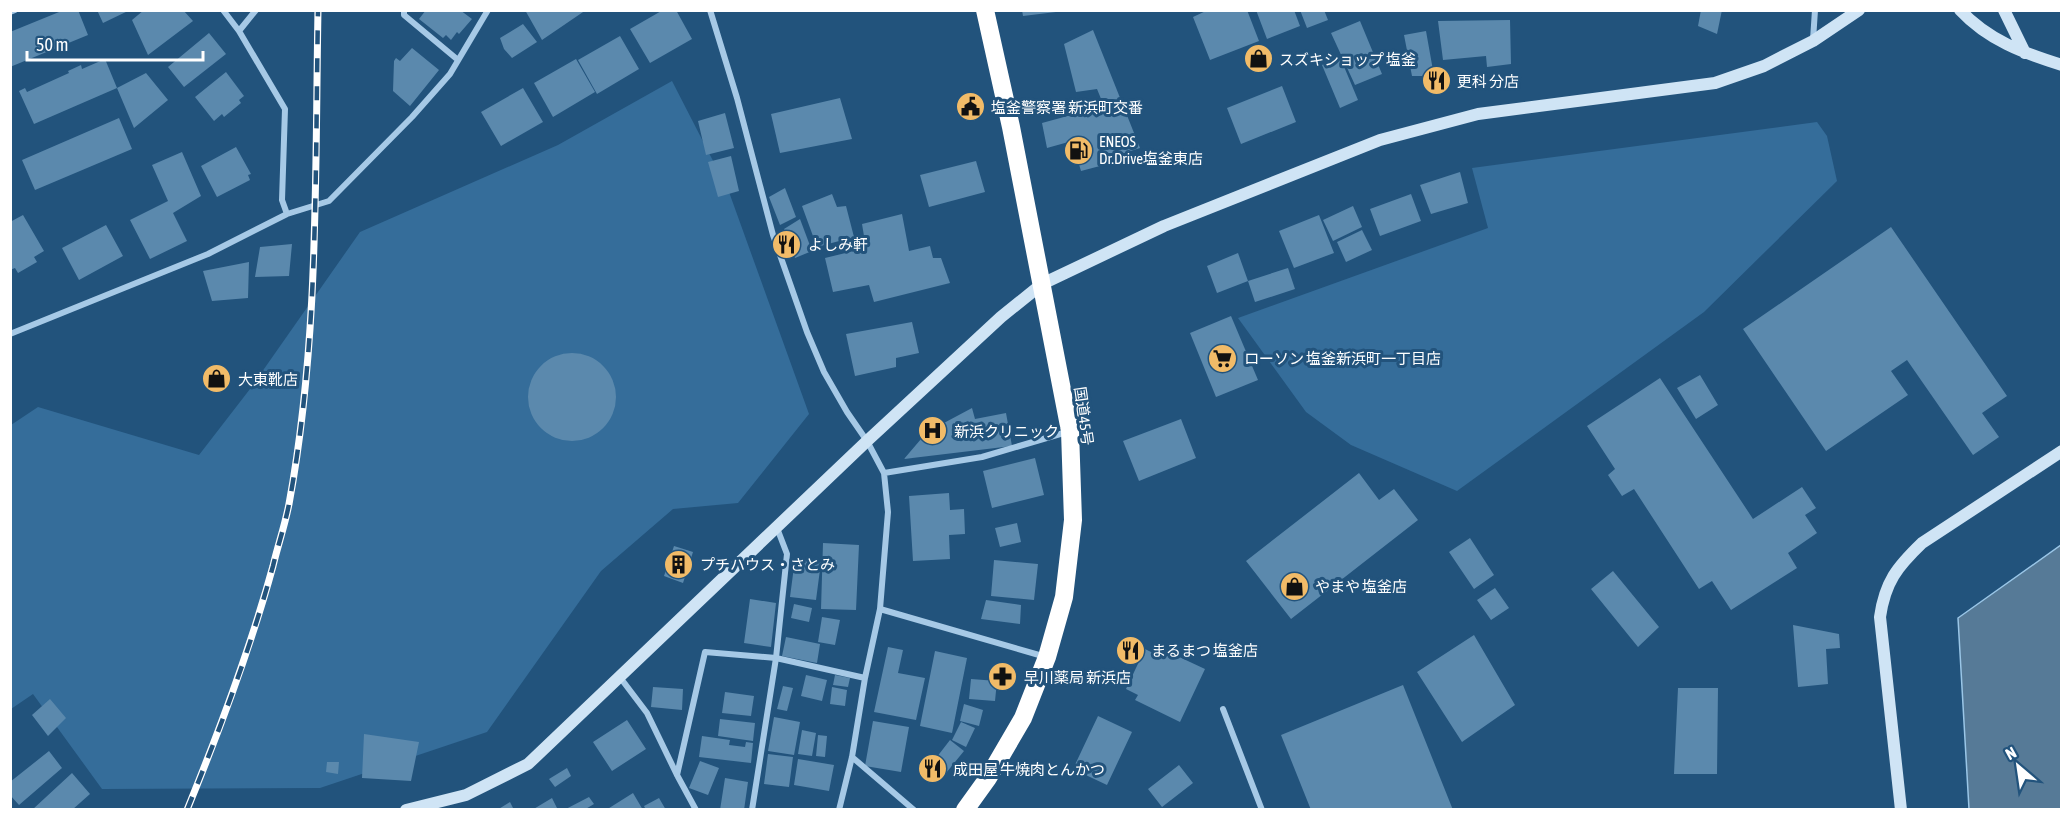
<svg xmlns="http://www.w3.org/2000/svg" width="2072" height="820" font-family="'Asap Condensed','Noto Sans JP',sans-serif">
<rect width="100%" height="100%" fill="#22537c"/>
<path fill="#356d9a" d="M672,81L729,192L809,414L738,503L673,509L601,571L487,732L320,788L102,789L33,694L11,709V425L38,407L199,455L250,389L360,232L558,145Z
M1817,122L1827,136L1837,181L1704,312L1457,491L1351,445L1306,412L1238,318L1488,228L1472,168Z"/>
<path fill="#567a97" stroke="#9ac6e7" stroke-width="1.5" d="M2061,545V809H1969L1958,618Z"/>
<path fill="#5b89ad" d="M64,10H78L88,35L10,67V32Z
M97,10H130L103,23Z
M144,10H183L193,21L148,55L132,20Z
M426,10H460L472,19L459,34L457,32L451,40L446,35L443,38L419,19Z
M525,10H586L542,40Z
M663,10H676L692,39L650,63L630,29Z
M1022,10H1056V12L1023,16Z
M1208,10H1247L1259,41L1210,60L1193,17Z
M1256,10H1294L1300,26L1267,39Z
M1300,10H1324L1328,20L1307,28Z
M1701,10H1722L1717,34L1698,26Z
M1510,20L1511,64L1487,67L1486,56L1443,60L1438,21Z
M1360,21L1382,74L1355,85L1331,33Z
M523,24L537,42L512,58L504,49L500,38Z
M1093,30L1140,148L1118,155L1119,161L1081,171L1072,141L1047,148L1042,123L1104,106L1097,89L1076,92L1064,44Z
M1426,31L1434,76H1412L1404,35Z
M209,33L226,54L184,87L168,67Z
M620,36L639,69L597,94L578,60Z
M412,48L439,70L410,106L393,91L394,61L396,58L400,61Z
M1340,57L1358,100L1340,108L1322,65Z
M105,59L117,88L34,124L19,91L25,88L27,92L69,73L68,71L81,65L82,69Z
M576,59L595,92L553,117L534,83Z
M226,72L244,96L239,100L241,103L224,117L222,114L214,121L195,97Z
M146,73L168,100L134,128L117,88Z
M1282,86L1296,122L1241,144L1227,108Z
M523,88L543,122L501,146L481,112Z
M840,98L852,139L780,153L771,114Z
M725,113L734,148L706,155L698,121Z
M119,118L132,149L35,190L22,160Z
M236,147L251,174L248,175L250,180L217,197L201,166Z
M182,152L201,196L173,213L187,241L150,259L130,220L168,201L152,165Z
M731,156L739,191L718,197L708,162Z
M976,161L985,192L929,207L920,175Z
M1460,172L1468,203L1431,214L1420,185Z
M785,188L796,217L780,225L769,197Z
M832,194L837,207L846,206L854,237L817,247L802,206Z
M1411,194L1421,221L1380,236L1370,209Z
M1353,206L1362,227L1333,241L1323,220Z
M902,214L909,251L930,246L933,258H941L950,283L874,302L869,285L833,292L825,258L866,248L862,224Z
M23,215L44,251L34,257L37,262L18,273L15,268L10,270V222Z
M1319,215L1334,253L1294,268L1279,231Z
M800,219L812,251L795,258L784,229Z
M106,225L123,256L79,280L62,248Z
M1891,227L2007,396L1982,413L1999,437L1973,455L1907,360L1891,371L1908,395L1826,451L1743,329Z
M1362,230L1372,250L1346,262L1337,242Z
M292,244L289,276L255,277L260,247Z
M1238,253L1248,281L1217,293L1207,266Z
M249,262L248,298L212,301L203,271Z
M1288,268L1295,289L1255,302L1248,281Z
M1231,316L1258,380L1216,397L1190,333Z
M912,322L919,353L896,358V367L855,376L846,334Z
M528 397a44 44 0 1 1 88 0a44 44 0 1 1-88 0Z
M1700,375L1718,405L1696,419L1677,388Z
M1660,378L1753,519L1802,487L1816,508L1805,515L1817,533L1788,553L1797,568L1731,610L1712,581L1699,589L1634,489L1622,496L1608,475L1615,469L1587,426Z
M972,408L975,419L1006,413L1012,446L904,459L927,432Z
M1181,419L1196,458L1139,481L1123,441Z
M1035,458L1044,495L992,508L983,471Z
M1359,473L1379,500L1394,489L1418,520L1291,619L1246,561Z
M949,493L950,510L964,509L965,534L949,535L950,559L913,561L909,496Z
M1017,523L1021,542L1000,547L995,528Z
M1470,538L1494,575L1474,589L1449,552Z
M823,543L859,545L856,610L821,609Z
M674,546L693,552L683,583L664,576Z
M795,559L821,562L816,600L790,597Z
M994,560L1038,564L1034,600L991,596Z
M1613,571L1659,627L1638,647L1591,589Z
M1495,588L1509,608L1491,620L1477,600Z
M750,599L776,603L771,647L744,643Z
M986,600L1021,605L1020,624L981,619Z
M794,604L812,608L809,622L791,618Z
M822,617L840,620L835,645L818,642Z
M1793,625L1839,634L1840,648L1826,649L1828,684L1798,687Z
M1474,635L1515,705L1462,742L1417,672Z
M786,637L820,644L817,663L782,656Z
M888,647L903,650L898,673L925,678L916,720L874,712Z
M1160,648L1205,669L1180,722L1135,700L1138,695L1126,689L1145,649L1157,655Z
M935,651L967,658L952,733L920,726Z
M806,675L827,680L822,701L801,696Z
M835,675L850,678L848,687L833,685Z
M971,679L997,681L995,701L969,699Z
M1403,685L1453,810H1311L1281,735Z
M783,686L793,688L787,711L777,709Z
M653,687L683,689L682,710L651,707Z
M832,687L847,690L845,706L830,704Z
M1678,688H1718L1717,774H1674Z
M725,692L754,696L751,716L722,713Z
M50,699L66,718L48,736L32,715Z
M964,704L983,710L979,726L960,721Z
M1098,716L1132,732L1107,785L1073,769Z
M774,717L800,722L794,755L768,751Z
M720,719L755,723L753,741L718,736Z
M627,720L646,749L612,771L593,742Z
M873,721L909,727L901,772L865,766Z
M961,722L975,728L966,747L952,740Z
M802,730L816,733L812,756L798,754Z
M364,734L419,742L411,781L362,778Z
M818,735L827,736L825,757L816,756Z
M702,736L730,740L729,745L745,747L746,742L753,743L751,763L699,757Z
M950,740L964,751L946,773L933,762Z
M49,751L62,768L19,805L10,795V782Z
M768,754L793,757L789,787L764,784Z
M798,759L834,765L829,791L794,785Z
M700,761L719,768L708,795L689,788Z
M327,762H339L338,774L326,772Z
M1179,765L1193,783L1162,807L1148,789Z
M567,768L571,776L555,787L549,779Z
M72,773L90,794L72,810H32Z
M725,778L748,782L744,810H720Z
M633,793L643,810H606Z
M589,797L594,804L584,810H564Z
M552,798L558,810H532Z
M659,798L666,810H646L644,806Z
M510,802L514,810H497Z"/>
<g fill="none" stroke-linecap="round" stroke-linejoin="round">
<path stroke="#a6c9e6" stroke-width="6" d="M223,10L239,31L285,109L282,200L287,214
M404,10V15L458,60
M710,10L737,98L773,235L807,332L824,372L847,412L867,441L884,473L888,512L880,609L865,678L852,757L839,810
M10,12L15,10
M239,31L256,10
M1813,40L1815,10
M10,334L208,254L287,214L329,201L412,117L450,74L488,10
M884,473L982,457L1067,432
M880,609L1046,657
M619,676L647,713L677,775L696,810
M1223,709L1262,810
M852,757L914,810
M677,775L705,652L776,658L865,678
M752,810L776,658L787,554L777,528"/>
<path stroke="#cfe4f5" stroke-width="12" d="M1960,10C1988,40 2023,53 2062,65
M2004,10L2025,53
M406,810L466,795L528,764L867,441L1001,317L1042,284L1164,226L1380,140L1478,114L1715,83L1764,66L1813,41L1859,10
M1901,810L1880,617C1885,582 1897,567 1922,543L2062,451"/>
<path stroke="#fff" stroke-width="18" d="M965,810L988,778L1023,718L1047,657L1064,597L1073,520L1070,431L1011,127L985,10"/>
<defs>
<path id="rail" d="M187,810C220,729 250,650 273,566C278,545 285,525 289,504C319,342 315,175 318,10"/>
</defs>
<use href="#rail" stroke="#fff" stroke-width="7"/>
<use href="#rail" stroke="#22537c" stroke-width="4.5" stroke-dasharray="14" stroke-linecap="butt"/>
</g>
<defs>
<symbol id="shop-disc" viewBox="-11 -11 22 22"><circle r="9.5" fill="#f1bb68" stroke="#22537c"/><path d="M-5-2.5h2.3a2.7 3.5 0 0 1 5.4 0H5L5.5 6h-11ZM-1.5-2.5h3a1.5 2.3 0 0 0-3 0Z" fill="#111"/></symbol>
<symbol id="restaurant-disc" viewBox="-11 -11 22 22"><circle r="9.5" fill="#f1bb68" stroke="#22537c"/><path d="M-5-6h1v4h1v-4h1v4h1v-4h1v5L-1.5 .5V6h-2V.5L-5-1ZM5-6V6H3V1.5H1.5Q1.5-4 5-6Z" fill="#111"/></symbol>
<symbol id="civic-disc" viewBox="-11 -11 22 22"><circle r="9.5" fill="#f1bb68" stroke="#22537c"/><path d="M-.6-6.5H3V-4.5H.6V-3L4-1V1h2V6H-6V1h2V-1L-.6-3ZM-1.2 2.5V6h2.4V2.5Z" fill="#111"/></symbol>
<symbol id="fuel-disc" viewBox="-11 -11 22 22"><circle r="9.5" fill="#f1bb68" stroke="#22537c"/><path d="M-5.5-6h7V0h2V4h1.3V-2.5L3-4.5l.8-.8L6-3V5H2.5V1h-1V6h-7ZM-4.2-4.7v3.2H.2V-4.7Z" fill="#111"/></symbol>
<symbol id="supermarket-disc" viewBox="-11 -11 22 22"><circle r="9.5" fill="#f1bb68" stroke="#22537c"/><path d="M-6-5.5h2.5l.6 2H6L4.5 2H-2.5L-4.4-4H-6ZM-1.5 3.2a1.3 1.3 0 1 0 .1 0ZM3 3.2a1.3 1.3 0 1 0 .1 0Z" fill="#111"/></symbol>
<symbol id="hospital-disc" viewBox="-11 -11 22 22"><circle r="9.5" fill="#f1bb68" stroke="#22537c"/><path d="M-5-5h3v3.5h4V-5h3V5h-3V1.5h-4V5h-3Z" fill="#111"/></symbol>
<symbol id="building-disc" viewBox="-11 -11 22 22"><circle r="9.5" fill="#f1bb68" stroke="#22537c"/><path d="M-4-6H4V6H1V3H-1V6H-4ZM-2.5-4.3h1.7v1.8h-1.7ZM.8-4.3h1.7v1.8H.8ZM-2.5-1h1.7V.8h-1.7ZM.8-1h1.7V.8H.8Z" fill="#111"/></symbol>
<symbol id="pharmacy-disc" viewBox="-11 -11 22 22"><circle r="9.5" fill="#f1bb68" stroke="#22537c"/><path d="M-2-6h4v4h4v4h-4v4h-4v-4h-4v-4h4Z" fill="#111"/></symbol>
</defs>
<g fill-rule="evenodd">
<use href="#shop-disc" x="1242" y="42" width="33" height="33"/>
<use href="#restaurant-disc" x="1420" y="64" width="33" height="33"/>
<use href="#civic-disc" x="954" y="90" width="33" height="33"/>
<use href="#fuel-disc" x="1062" y="134" width="33" height="33"/>
<use href="#restaurant-disc" x="770" y="228" width="33" height="33"/>
<use href="#supermarket-disc" x="1206" y="342" width="33" height="33"/>
<use href="#shop-disc" x="200" y="362" width="33" height="33"/>
<use href="#hospital-disc" x="916" y="414" width="33" height="33"/>
<use href="#building-disc" x="662" y="548" width="33" height="33"/>
<use href="#shop-disc" x="1278" y="570" width="33" height="33"/>
<use href="#restaurant-disc" x="1114" y="634" width="33" height="33"/>
<use href="#pharmacy-disc" x="986" y="660" width="33" height="33"/>
<use href="#restaurant-disc" x="916" y="752" width="33" height="33"/>
</g>
<g text-anchor="middle" dominant-baseline="central" stroke-width="6" stroke-linejoin="round" paint-order="stroke">
<g font-size="15" fill="#fff" stroke="#22537c" text-anchor="start">
<text x="1279" y="59">スズキショップ 塩釜</text>
<text x="1457" y="81">更科 分店</text>
<text x="991" y="107">塩釜警察署 新浜町交番</text>
<text x="1099" y="141">ENEOS<tspan x="1099" dy="17">Dr.Drive塩釜東店</tspan></text>
<text x="808" y="244">よしみ軒</text>
<text x="1244" y="358">ローソン 塩釜新浜町一丁目店</text>
<text x="238" y="379">大東靴店</text>
<text x="954" y="431">新浜クリニック</text>
<text x="700" y="564">プチハウス・さとみ</text>
<text x="1315" y="586">やまや 塩釜店</text>
<text x="1151" y="650">まるまつ 塩釜店</text>
<text x="1024" y="677">早川薬局 新浜店</text>
<text x="953" y="769">成田屋 牛焼肉とんかつ</text>
</g>
<g font-size="15" fill="#fff" stroke="#22537c">
<text transform="translate(1084 416) rotate(82)">国道45号</text>
</g>
</g>
<rect width="2072" height="820" fill="none" stroke="#ffffff" stroke-width="24"/>
<g transform="translate(2018 766) rotate(331)" stroke="#22537c" stroke-width="4.5" paint-order="stroke">
<path d="M0-4.5L10 22L0 15L-10 22Z" fill="#ffffff"/>
<text y="-9" font-size="16" font-weight="bold" text-anchor="middle" fill="#ffffff">N</text>
</g>
<path d="M27 51v9h176v-9" fill="none" stroke="#ffffff" stroke-width="3"/>
<text x="36" y="51" font-size="18" fill="#ffffff" stroke="#22537c" stroke-width="4.5" paint-order="stroke">50 m</text>
</svg>
